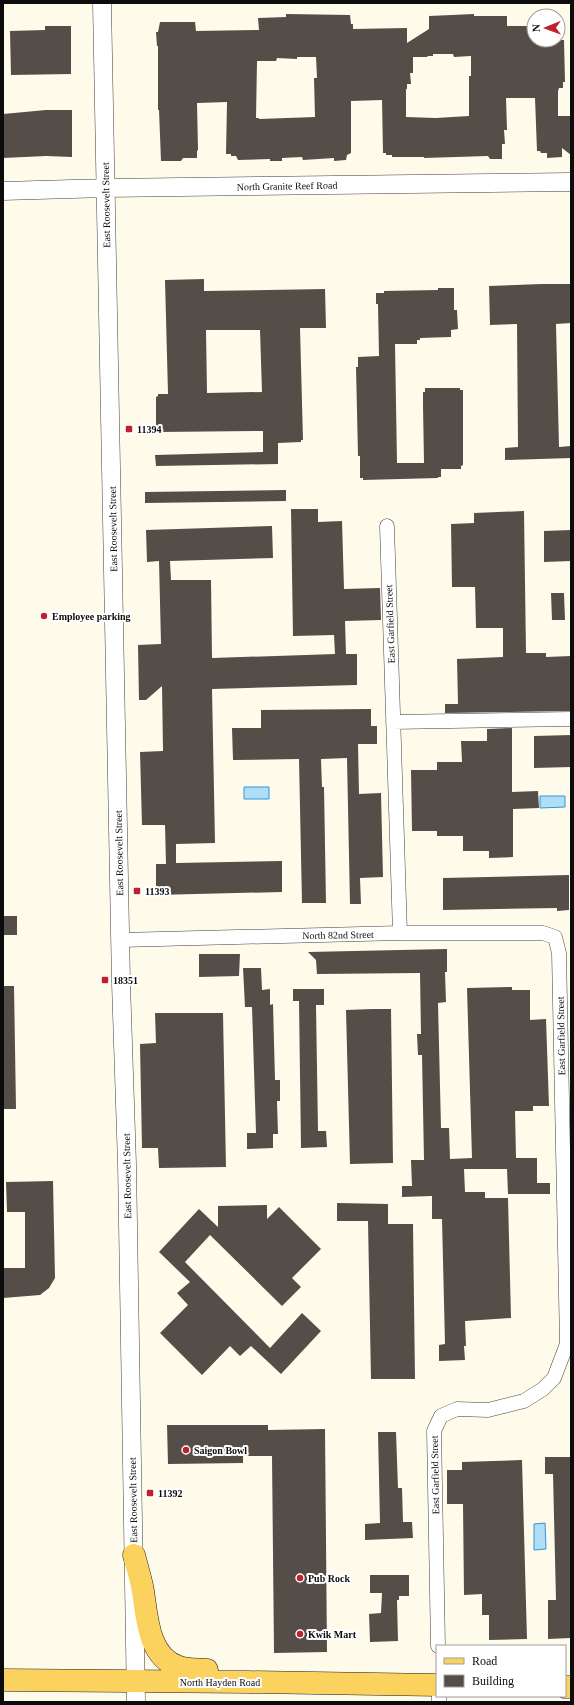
<svg xmlns="http://www.w3.org/2000/svg" width="574" height="1705" font-family="Georgia,serif">
<rect width="100%" height="100%" fill="#fffbeb"/>
<path fill="#aedef8" stroke="#3395d1" d="M244,787H269V799H244Z
M540,796H565V807L540,808Z
M545,1523L546,1549L534,1550V1524Z"/>
<path fill="#554d48" fill-rule="evenodd" d="M286,14L350,15L351,24H353V29L407,28V43L429,29V16L474,14V16H507V26H534V40H564L565,82H563V88H559L558,91V116H570L571,117V155L562,148V157L547,158V153H541L540,151H537L535,98H506L507,130H504L505,144H502V159H490L488,156L424,158V157H392V155H386V153H383L382,100L351,101V153L347,155L346,160L334,161V158L303,160L302,157L282,158V161H270V159L238,160L236,156H231V154H226L227,102L197,103L198,150L197,151V158H183L181,161H161L159,110H158V46H157L156,32H158L160,22H195L196,31L259,30L258,18L286,17ZM433,54H453L454,57L471,56V76H469V116L436,118L406,117V89H407V84H411L410,73H413V57H428L427,56H433ZM297,57H316L317,78H314L315,117L259,119V118H256L257,61H276L277,58L297,59Z
M45,26H71V74L11,75L10,31L45,30Z
M46,110H72V157L46,156L3,158V114Z
M204,279V291L325,289L326,328H300L303,440H301V442L278,443V464L156,466L155,455L263,452V431L158,432V430H156V397L158,396V394H168L165,280ZM206,330H260L262,392L207,393Z
M542,284H571V323L556,324L559,447L571,446V458L505,460V448L518,447L517,324L490,325L489,286Z
M438,288H454V310H457L458,329L451,330V337L420,338V340H417V344H395L397,463H424L423,405V392H425V388H460V390H463V465L461,466V469H441V477H438V478L363,480V478H360V456H358L356,367H358V357L379,356L378,304H376V293H384V291L438,290Z
M286,490V501L145,503V492Z
M291,509H318V522L342,521L344,589L380,588L381,620L345,621L346,654H357V685L212,689L215,843L176,844V863L282,861V892L156,895V864H166L165,825H142L140,752L163,751L162,686L146,700H139L138,645L161,644L159,561L147,562L146,530L272,526L273,558L170,561L171,580H211L212,658L335,654L334,635L293,636Z
M524,511L526,653H546V657L571,656V711L445,713V704H458L457,659L503,657V628H476L475,587H452L451,524L474,523V513Z
M571,530V561L544,562V531Z
M551,593H564L565,620H552Z
M371,709V726H377V744H358L359,794L381,793L383,877L360,878L361,904H350L347,758L321,759L322,787H324L326,903H302L299,759L233,760L232,728H261V710Z
M512,728V792L538,791L539,808L513,809V857L489,858V851H463V836H437V831H412L411,770H437V762H462L461,741H487V729Z
M571,735V767L534,768V736Z
M569,875V910L557,911V908L443,910V878Z
M3,916H17V935H3Z
M447,949V972H445L446,1002L438,1003L441,1128H449L450,1159L472,1158L467,988L512,987V990H530V1020L546,1019L549,1106H533V1111H515L516,1158H537V1183H550V1194H508L507,1169H464L465,1192H485V1198H508L511,1318L465,1321L466,1346H464L465,1360L439,1361V1345L445,1344L442,1219H432V1196L402,1197V1186H412L411,1160H424L422,1055H418L417,1034H421L420,973L317,974L316,960L308,952Z
M199,954H240L239,976L199,977Z
M243,968H261L262,990L270,989V1005L273,1004L275,1080H280V1101H277L278,1134H273V1148L247,1149V1133H256L252,1007H245Z
M3,986H14L16,1109H3Z
M293,989H324V1005H316L318,1131H326L327,1147L301,1148L299,1001H293Z
M373,1009H391L393,1163L350,1164L346,1010Z
M155,1013H223L226,1167L159,1168L158,1148H142L140,1044L156,1043Z
M53,1181L55,1278L49,1288L40,1295L3,1298V1268H25V1212H7L6,1182Z
M337,1203L388,1204V1224H413L415,1379H371L368,1221H337Z
M267,1205V1219L279,1207L321,1249L292,1278L301,1287L282,1306L210,1235L185,1262L270,1348L302,1313L321,1331L281,1374L251,1346L240,1356L230,1346L202,1375L160,1333L188,1305L177,1293L190,1282L159,1252L199,1209L218,1227V1206Z
M167,1425H268V1430L325,1429L327,1652L274,1653L272,1456H243V1463L168,1464Z
M378,1432H396L398,1488H402L403,1522H412L413,1538L365,1540V1524L380,1523Z
M545,1457H570L571,1638L548,1639V1600H556L553,1474H545Z
M522,1460L527,1639L489,1640V1615H482V1594L464,1595L463,1504H447V1470H462V1462Z
M370,1575H409V1596H399V1600H397L398,1641L370,1642L369,1614L381,1613L382,1593H370Z"/>
<g fill="none" stroke-linecap="round" stroke-linejoin="round">
<defs>
<path id="minor" d="M387,526L400,933
M393,722L571,719
M121,940L400,933H543L555,937L559,953L567,1344L554,1378L543,1389L524,1401L488,1410L457,1409L441,1416L434,1431L438,1646
M439,1696V1702"/>
<path id="tertiary" d="M102,3L121,983L127,1164L136,1702
M3,191L106,188L571,182"/>
<path id="primary" d="M134,1555C137,1567 141,1579 143,1591C147,1617 148,1657 179,1667C188,1670 198,1669 207,1670
M3,1680L248,1682L437,1685
M565,1687H571"/>
</defs>
<use href="#minor" stroke="#3f3f3f" stroke-width="15"/>
<use href="#tertiary" stroke="#3f3f3f" stroke-width="19"/>
<use href="#primary" stroke="#1d1d1d" stroke-width="23"/>
<use href="#minor" stroke="#fff" stroke-width="14"/>
<use href="#tertiary" stroke="#fff" stroke-width="18"/>
<use href="#primary" stroke="#fcd25e" stroke-width="22"/>
</g>
<g fill="#bf212c" stroke="#fff" stroke-width="1.5">
<rect x="125" y="425" width="8" height="8" rx="2"/>
<circle cx="44" cy="616" r="4"/>
<rect x="133" y="887" width="8" height="8" rx="2"/>
<rect x="101" y="976" width="8" height="8" rx="2"/>
<circle cx="186" cy="1450" r="4"/>
<rect x="146" y="1489" width="8" height="8" rx="2"/>
<circle cx="300" cy="1578" r="4"/>
<circle cx="300" cy="1634" r="4"/>
</g>
<g text-anchor="middle" dominant-baseline="central" stroke-width="4" stroke-linejoin="round" paint-order="stroke">
<g font-size="10" fill="#0c0c0c" stroke="#fff">
<text transform="translate(287 186) rotate(-1)">North Granite Reef Road</text>
<text transform="translate(106 205) rotate(-91)">East Roosevelt Street</text>
<text transform="translate(113 529) rotate(-91)">East Roosevelt Street</text>
<text transform="translate(390 624) rotate(-92)">East Garfield Street</text>
<text transform="translate(119 853) rotate(-91)">East Roosevelt Street</text>
<text transform="translate(338 935) rotate(-1)">North 82nd Street</text>
<text transform="translate(561 1036) rotate(-91)">East Garfield Street</text>
<text transform="translate(127 1176) rotate(-91)">East Roosevelt Street</text>
<text transform="translate(435 1475) rotate(-91)">East Garfield Street</text>
<text transform="translate(133 1500) rotate(-91)">East Roosevelt Street</text>
<text x="220" y="1682">North Hayden Road</text>
</g>
<g font-size="10" font-weight="bold" fill="#0c0c0c" stroke="#fff" text-anchor="start">
<text x="137" y="429">11394</text>
<text x="52" y="616">Employee parking</text>
<text x="145" y="891">11393</text>
<text x="113" y="980">18351</text>
<text x="194" y="1450">Saigon Bowl</text>
<text x="158" y="1493">11392</text>
<text x="308" y="1578">Pub Rock</text>
<text x="308" y="1634">Kwik Mart</text>
</g>
</g>
<rect width="574" height="1705" fill="none" stroke="#0c0c0c" stroke-width="8"/>
<rect x="436" y="1645" width="130" height="52" fill="#ffffff" stroke="#9e9e9e"/>
<rect x="444" y="1658" width="20" height="6" fill="#fcd25e" stroke="#9e9e9e"/>
<text x="472" y="1665" font-size="12" fill="#0c0c0c">Road</text>
<rect x="444" y="1675" width="20" height="12" fill="#554d48" stroke="#9e9e9e"/>
<text x="472" y="1685" font-size="12" fill="#0c0c0c">Building</text>
<g transform="translate(546 28) rotate(269)"><circle r="19" fill="#ffffff" stroke="#9e9e9e"/>
<path d="M0-3L7 15L0 10L-7 15Z" fill="#bf212c"/>
<text y="-6" font-size="11" font-weight="bold" text-anchor="middle" fill="#0c0c0c">N</text>
</g>
</svg>
